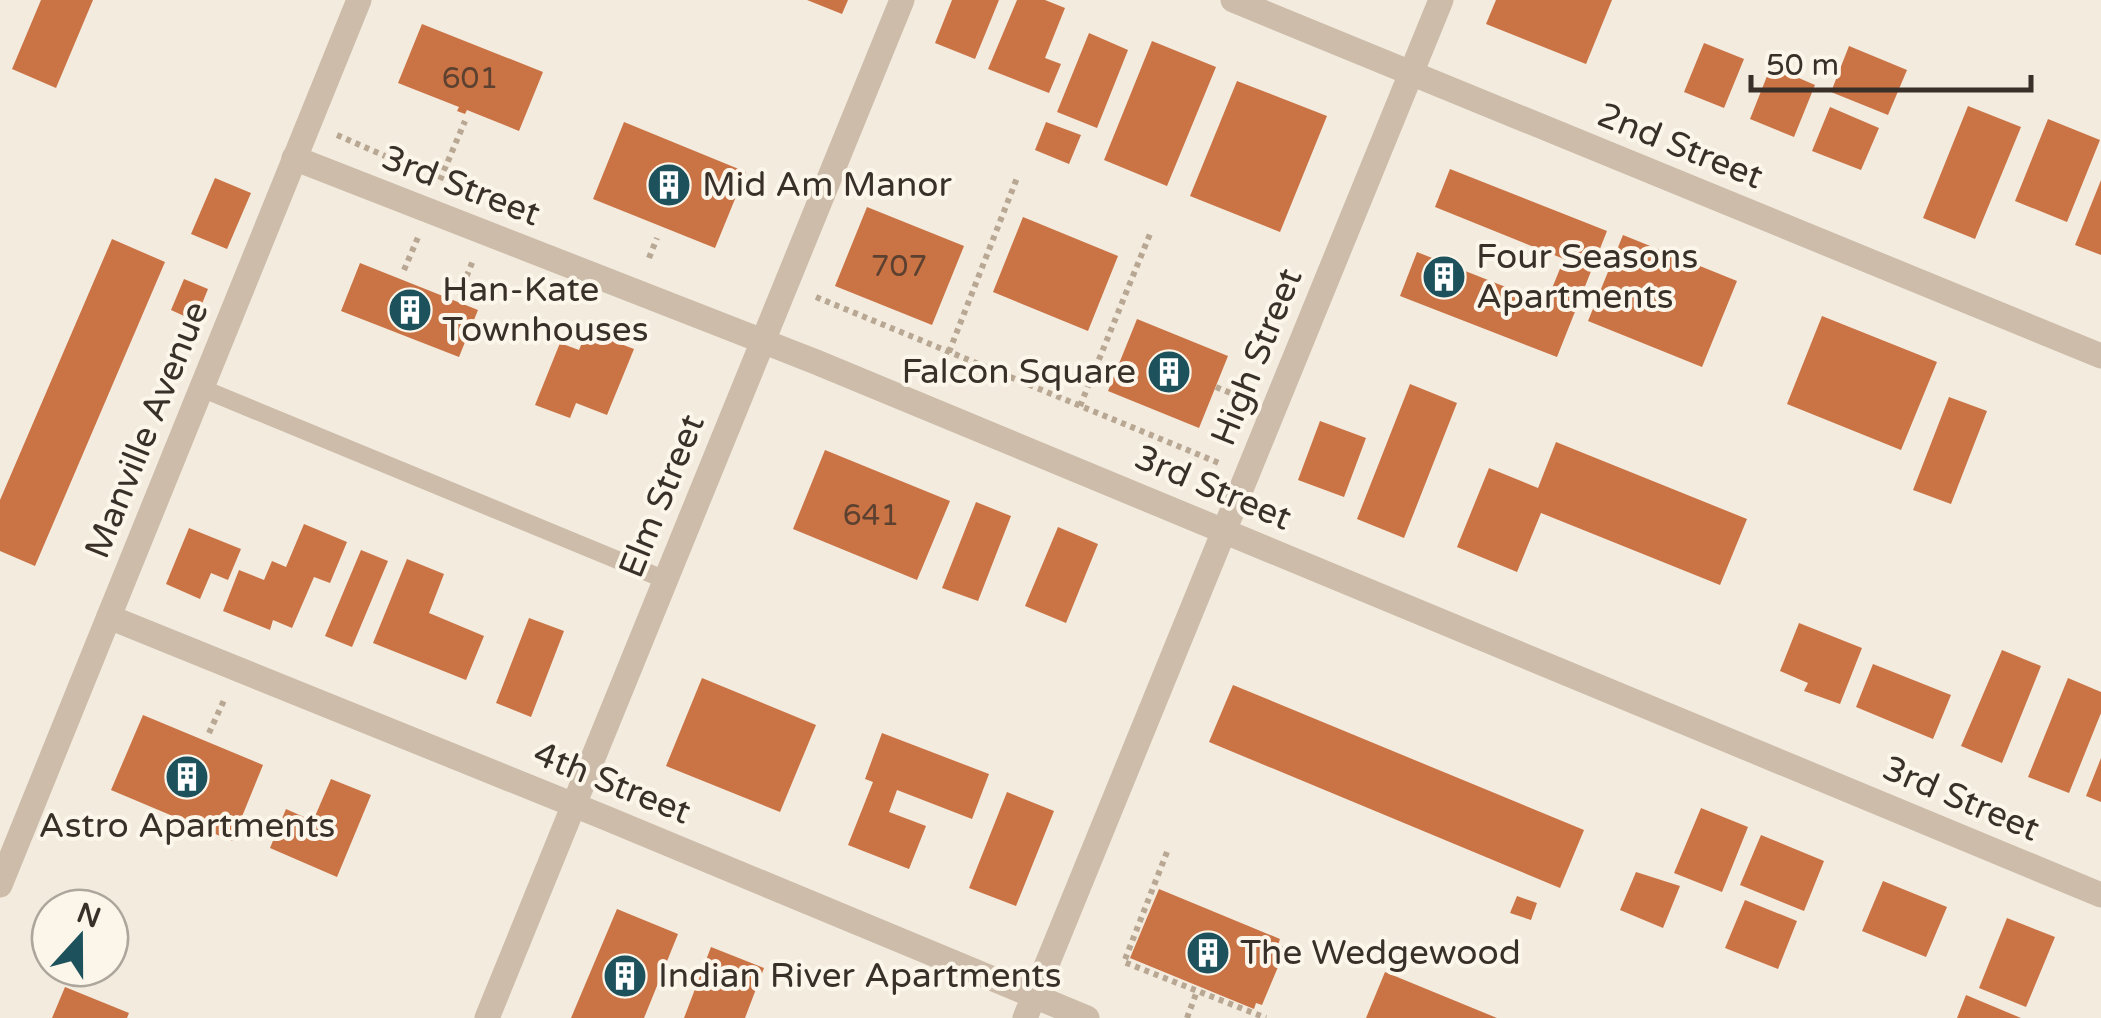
<svg xmlns="http://www.w3.org/2000/svg" width="2101" height="1018" font-family="'Varela Round',sans-serif">
<rect width="100%" height="100%" fill="#f3ebde"/>
<path fill="#ca7345" d="M41,0H93L56,88L12,69Z
M807,0H848L842,14Z
M952,0H999L975,59L935,43Z
M1017,0H1045L1065,8L1045,58L1061,64L1049,93L988,69Z
M1496,0H1612L1586,64L1486,24Z
M422,24L543,72L519,131L467,110L465,114L457,111L459,107L398,83Z
M1089,33L1128,50L1097,128L1057,112Z
M1152,41L1216,67L1167,186L1104,160Z
M1704,43L1744,59L1724,108L1684,92Z
M1849,46L1907,70L1888,115L1831,92Z
M1771,66L1815,85L1794,137L1750,119Z
M1237,81L1327,116L1280,232L1190,196Z
M1968,106L2021,127L1975,239L1923,218Z
M1830,107L1879,128L1861,170L1812,151Z
M2048,119L2100,140L2067,222L2015,201Z
M624,122L746,172L715,248L593,199Z
M1046,122L1081,135L1069,164L1035,150Z
M1450,169L1607,231L1557,357L1400,296L1417,252L1546,303L1564,259L1435,207Z
M215,178L251,193L227,249L191,234Z
M2101,180V255L2075,245Z
M867,207L964,246L932,325L835,286Z
M1023,217L1118,256L1088,331L993,292Z
M1623,235L1737,281L1702,367L1588,321Z
M112,239L165,262L35,566L0,551V500Z
M360,263L478,310L459,357L341,311Z
M184,279L208,289L195,321L171,310Z
M1822,316L1937,362L1901,450L1787,404Z
M1137,319L1228,356L1199,428L1108,391Z
M587,331L634,349L607,415L576,403L570,418L535,405L560,343L579,350Z
M1410,384L1457,403L1404,538L1357,519Z
M1949,397L1987,411L1951,504L1913,490Z
M1320,421L1366,438L1344,497L1298,480Z
M1556,442L1747,519L1720,585L1541,513L1517,572L1457,547L1489,468L1538,488Z
M825,450L950,501L917,580L793,529Z
M976,502L1011,516L978,601L942,588Z
M304,524L347,542L330,583L314,577L292,628L273,620L270,630L223,611L239,570L264,580L272,561L286,567Z
M1058,527L1098,544L1066,623L1025,606Z
M189,528L241,549L228,580L211,573L200,599L166,584Z
M361,550L388,561L352,647L325,636Z
M407,559L444,574L429,613L484,636L466,680L373,643Z
M529,618L564,631L531,717L496,703Z
M1799,623L1862,648L1840,704L1804,691L1808,683L1780,671Z
M2002,650L2041,666L2002,763L1961,746Z
M1873,664L1951,695L1933,739L1856,707Z
M702,678L816,725L780,812L666,766Z
M2068,678L2101,692V713L2069,793L2028,777Z
M1233,685L1584,830L1560,888L1209,742Z
M143,715L263,765L232,841L111,790Z
M882,733L989,774L972,819L897,790L889,812L926,826L909,869L848,845L873,782L865,779Z
M2101,758V802L2086,796Z
M331,779L371,795L337,877L270,848L286,809L313,821Z
M1007,792L1054,811L1016,906L969,888Z
M1701,808L1748,827L1722,892L1674,873Z
M1761,835L1824,861L1804,911L1740,885Z
M1636,872L1680,886L1663,928L1620,910Z
M1883,881L1947,907L1926,957L1862,931Z
M1159,889L1280,939L1278,945L1286,948L1262,1005L1256,1003L1254,1009L1130,958Z
M1517,896L1537,903L1531,920L1510,913Z
M1745,900L1797,921L1778,969L1725,948Z
M617,909L678,934L644,1018H571Z
M2007,918L2055,937L2026,1007L1979,988Z
M711,947L764,968L745,1018H684Z
M1385,972L1497,1018H1366Z
M65,987L129,1013L127,1018H52Z
M1966,995L2021,1018H1957Z"/>
<g fill="none" stroke-linecap="round" stroke-linejoin="round">
<path stroke="#b8a793" stroke-width="6" stroke-dasharray="5 5" stroke-linecap="butt" d="M337,135L385,156
M440,180L465,121
M649,258L657,238
M404,270L419,235
M459,295L474,258
M816,297L1219,463
M625,337L631,323
M949,352L1017,178
M1216,387L1245,399
M1080,406L1150,234
M209,733L225,698
M1167,852L1124,962L1266,1018
M1187,1018L1197,991"/>
<path stroke="#ccbca9" stroke-width="18" d="M201,388L666,580"/>
<path stroke="#ccbca9" stroke-width="25" d="M1233,0L2101,356
M294,158L816,362L2101,895
M109,617L606,818L1087,1018
M487,1018L902,0
M1025,1018L1441,0"/>
<path stroke="#ccbca9" stroke-width="25" d="M0,885L359,0"/>
</g>
<defs>
<symbol id="building-disc" viewBox="-11 -11 22 22"><circle r="9.5" fill="#1d525c" stroke="#fbf5ea"/><path d="M-4-6H4V6H1V3H-1V6H-4ZM-2.5-4.3h1.7v1.8h-1.7ZM.8-4.3h1.7v1.8H.8ZM-2.5-1h1.7V.8h-1.7ZM.8-1h1.7V.8H.8Z" fill="#fff"/></symbol>
</defs>
<g fill-rule="evenodd">
<use href="#building-disc" x="644" y="160" width="50" height="50"/>
<use href="#building-disc" x="1419" y="252" width="50" height="50"/>
<use href="#building-disc" x="385" y="285" width="50" height="50"/>
<use href="#building-disc" x="1144" y="347" width="50" height="50"/>
<use href="#building-disc" x="162" y="752" width="50" height="50"/>
<use href="#building-disc" x="1183" y="928" width="50" height="50"/>
<use href="#building-disc" x="600" y="951" width="50" height="50"/>
</g>
<g text-anchor="middle" dominant-baseline="central" stroke-width="8" stroke-linejoin="round" paint-order="stroke">
<g font-size="30" fill="#5d4130">
<text x="470" y="78">601</text>
<text x="899" y="266">707</text>
<text x="871" y="515">641</text>
</g>
<g font-size="35" fill="#393029" stroke="#fbf5ea">
<text transform="translate(1680 146) rotate(22)">2nd Street</text>
<text transform="translate(461 186) rotate(21)">3rd Street</text>
<text transform="translate(1257 357) rotate(-68)">High Street</text>
<text transform="translate(147 430) rotate(-68)">Manville Avenue</text>
<text transform="translate(1213 488) rotate(23)">3rd Street</text>
<text transform="translate(662 496) rotate(-68)">Elm Street</text>
<text transform="translate(612 783) rotate(22)">4th Street</text>
<text transform="translate(1961 799) rotate(23)">3rd Street</text>
</g>
<g font-size="35" fill="#393029" stroke="#fbf5ea" text-anchor="start">
<text x="702" y="185">Mid Am Manor</text>
<text x="1476" y="257">Four Seasons<tspan x="1476" dy="40">Apartments</tspan></text>
<text x="442" y="290">Han-Kate<tspan x="442" dy="40">Townhouses</tspan></text>
<text x="1136" y="372" text-anchor="end">Falcon Square</text>
<text x="187" y="826" text-anchor="middle">Astro Apartments</text>
<text x="1240" y="953">The Wedgewood</text>
<text x="658" y="976">Indian River Apartments</text>
</g>
</g>
<g transform="translate(80 938) rotate(21)"><circle r="48" fill="#fbf5ea" stroke="#ada69d" stroke-width="2.5"/>
<path d="M0-8L18 38L0 25L-18 38Z" fill="#1d525c"/>
<text y="-15" font-size="28" font-weight="bold" text-anchor="middle" fill="#393029">N</text>
</g>
<path d="M1751 75v15h280v-15" fill="none" stroke="#393029" stroke-width="5"/>
<text x="1766" y="75" font-size="30" fill="#393029" stroke="#fbf5ea" stroke-width="8" paint-order="stroke">50 m</text>
</svg>
